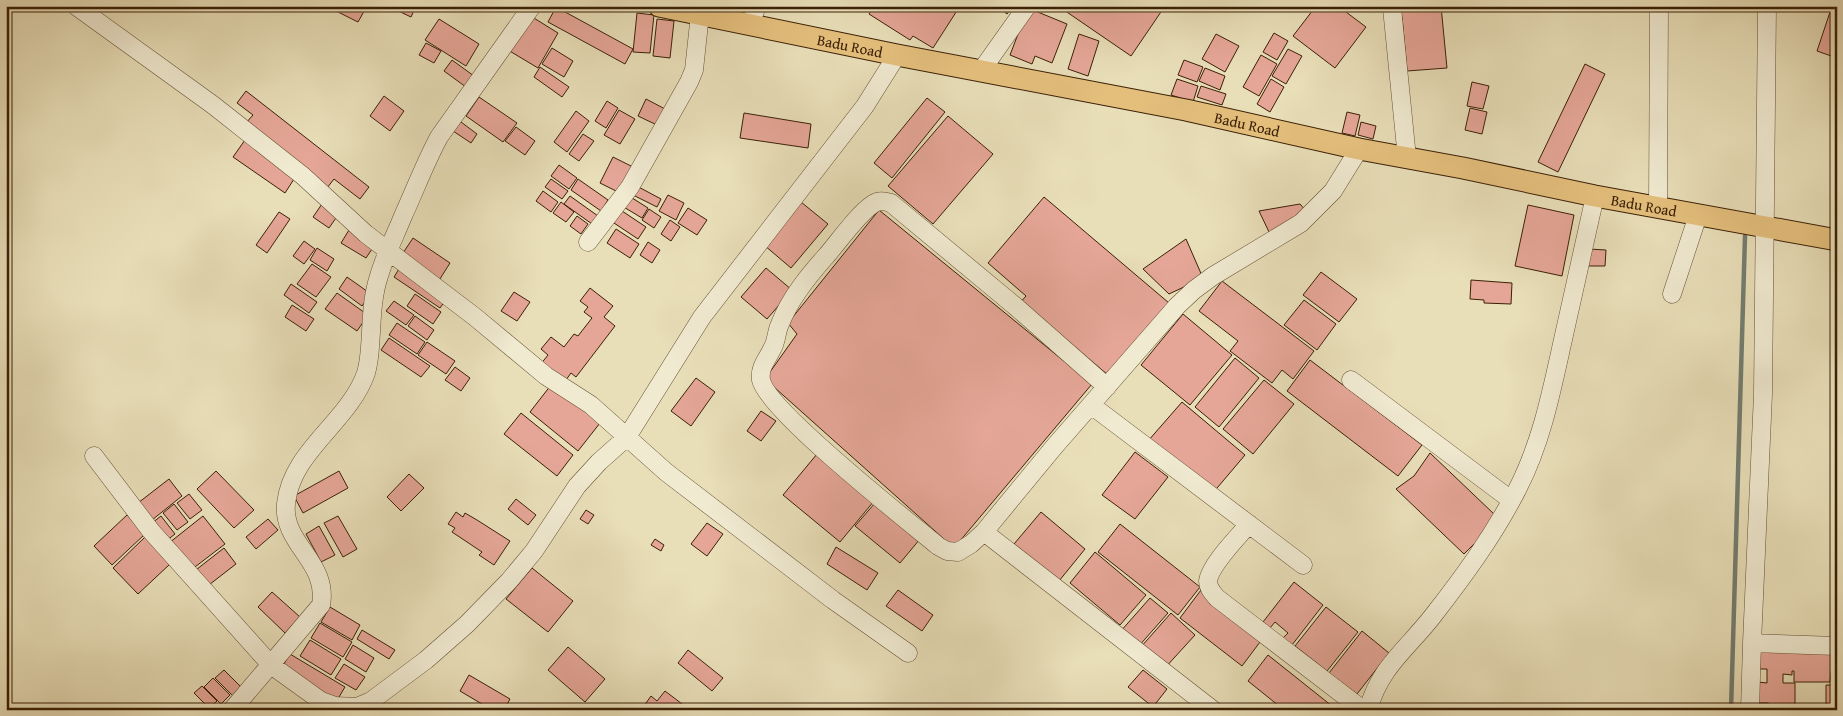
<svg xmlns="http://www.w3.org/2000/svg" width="1843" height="716" font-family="'Gentium Book Plus',serif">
<rect width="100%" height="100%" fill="#e8deb8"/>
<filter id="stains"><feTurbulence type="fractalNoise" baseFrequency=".004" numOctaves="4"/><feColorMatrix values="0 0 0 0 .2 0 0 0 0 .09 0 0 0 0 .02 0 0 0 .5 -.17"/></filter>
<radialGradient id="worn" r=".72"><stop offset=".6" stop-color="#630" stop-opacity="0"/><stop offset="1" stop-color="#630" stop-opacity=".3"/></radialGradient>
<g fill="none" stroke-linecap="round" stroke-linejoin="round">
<path stroke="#737d70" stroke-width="4.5" d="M1731,710L1745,236"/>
</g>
<path fill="#e5a697" stroke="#3b2006" d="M335,6H367L358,22L334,10Z
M393,6H416L411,17L392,8Z
M874,6H960L933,48L913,36L910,40L869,14Z
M997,6H1013L1007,14Z
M1058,6H1165L1131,56Z
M1316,6H1338L1366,27L1335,68L1293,36Z
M1396,6H1441L1447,68L1407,71L1402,17H1397Z
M1832,6H1837V58L1817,51Z
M556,7L633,49L625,64L548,22Z
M1028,8L1067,24L1052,63L1035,56L1032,64L1010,55Z
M637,13L654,15L650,53L633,52Z
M529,15L558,33L538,68L508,50Z
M439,19L479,44L466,66L425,40Z
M657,19L674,21L670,58L653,56Z
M1274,33L1288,41L1277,60L1263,52Z
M1079,34L1099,41L1088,76L1068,69Z
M1216,34L1239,46L1225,72L1202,59Z
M426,43L441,51L434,63L419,55Z
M552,48L573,61L564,77L542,64Z
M1288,49L1302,56L1286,84L1272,76Z
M1261,55L1277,64L1259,96L1243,87Z
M452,60L474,76L466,87L444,71Z
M1184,60L1203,67L1197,82L1178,75Z
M1585,64L1605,74L1558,172L1538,162Z
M540,67L569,87L562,97L534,77Z
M1205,68L1225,76L1220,90L1199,81Z
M1177,79L1198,86L1193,102L1171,95Z
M1271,79L1284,87L1270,112L1257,104Z
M1472,82L1489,86L1483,109L1467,106Z
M1201,86L1226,94L1222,105L1197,97Z
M246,91L369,187L360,199L334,179L327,188L245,124L253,115L237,103Z
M384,96L404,111L390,131L370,116Z
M479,97L517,123L503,142L466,116Z
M927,98L945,112L892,178L874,163Z
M646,99L667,110L659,126L638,116Z
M607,101L618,108L606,128L595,121Z
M1470,108L1487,112L1482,134L1465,130Z
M619,110L635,119L620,144L604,135Z
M576,111L589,121L567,152L554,142Z
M1347,112L1360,115L1355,136L1342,133Z
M744,113L811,124L808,148L740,138Z
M948,116L993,154L933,224L888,186Z
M457,119L477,134L471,143L450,129Z
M1361,122L1376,126L1373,139L1358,135Z
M516,127L535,141L525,155L505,141Z
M583,134L594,141L579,161L569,154Z
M245,140L296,176L285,193L233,157Z
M613,157L633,167L620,193L600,183Z
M559,165L577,178L569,189L551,176Z
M551,179L568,191L562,199L545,187Z
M578,179L608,200L601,211L571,190Z
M633,184L661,199L657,207L629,193Z
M543,191L558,202L551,212L536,201Z
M668,195L684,203L676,220L659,211Z
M570,196L598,216L592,224L564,204Z
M629,196L648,208L642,218L622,206Z
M1044,197L1169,303L1108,375L1043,320L1018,305L1026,296L988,263Z
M561,202L574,212L566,222L553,213Z
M801,202L828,224L791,268L764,245Z
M322,204L338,215L329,228L313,217Z
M1300,204L1307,212L1270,234L1259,211Z
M1528,205L1574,215L1562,276L1515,266Z
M688,208L707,220L697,235L678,223Z
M619,209L646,227L638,239L611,221Z
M649,209L661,217L654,228L642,220Z
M879,210L1092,384L954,548L765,379L797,334L788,323Z
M279,212L290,219L267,253L256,245Z
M577,216L588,224L581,234L570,226Z
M670,220L680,227L671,241L661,234Z
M616,229L639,244L630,258L607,243Z
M349,230L374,246L366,258L341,243Z
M413,238L450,263L438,282L401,256Z
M1186,239L1203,278L1169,294L1143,269Z
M304,241L315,249L304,264L293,256Z
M648,242L660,250L652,263L640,255Z
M317,248L334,259L327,271L310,260Z
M1589,249L1606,250L1605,266H1588Z
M312,264L331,277L316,297L297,284Z
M402,264L447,298L440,308L394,277Z
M766,268L792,290L767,319L741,297Z
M1321,272L1357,299L1339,322L1303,295Z
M347,277L371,294L362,306L339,289Z
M1471,280L1512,283L1511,304L1484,303V300L1470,299Z
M1222,281L1314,351L1293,379L1282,370L1272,383L1230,351L1238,341L1199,311Z
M291,284L317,302L309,313L284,295Z
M590,288L613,306L604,317L615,326L576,377L571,373L563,384L540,365L548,355L541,349L551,337L564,347L574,334L578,336L592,318L584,312L588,307L580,301Z
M514,292L530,302L517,321L501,311Z
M337,293L368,315L357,331L325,309Z
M415,294L441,312L433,324L407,306Z
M1304,300L1336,324L1317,350L1284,325Z
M394,301L414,315L406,325L386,311Z
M292,305L314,319L306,331L285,317Z
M1183,314L1232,355L1190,405L1141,365Z
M415,316L434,330L427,340L408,326Z
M397,323L425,342L417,354L389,335Z
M389,338L430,366L421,377L381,350Z
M427,342L455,361L446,374L418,355Z
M1235,358L1259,378L1219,427L1195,407Z
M1310,360L1422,445L1398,476L1287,391Z
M455,367L470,378L461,391L445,380Z
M696,378L715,392L691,426L671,411Z
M1264,380L1294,404L1253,454L1223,429Z
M551,385L600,423L578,451L530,412Z
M1182,402L1245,455L1212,494L1148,441Z
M761,411L776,421L761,441L747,431Z
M521,413L573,455L557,476L504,434Z
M1135,452L1168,477L1135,519L1102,495Z
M1430,453L1494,514L1481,537L1464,554L1396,489L1414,476Z
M817,454L874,501L840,542L783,495Z
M216,471L254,510L234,528L197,489Z
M339,471L348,488L303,513L294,496Z
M409,474L424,488L401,511L387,497Z
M169,479L182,496L152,520L138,503Z
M189,494L202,510L190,519L177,503Z
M516,499L536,515L528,525L508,509Z
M875,503L920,539L900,563L855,526Z
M174,504L188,522L177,530L163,513Z
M586,510L594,515L588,524L580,519Z
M456,512L463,517L465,513L477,520L510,541L494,565L479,555L482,552L452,532L455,528L448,524Z
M1041,512L1085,549L1059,581L1014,544Z
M127,515L145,534L112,565L94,546Z
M161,516L175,534L166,541L152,523Z
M203,516L225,544L191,570L169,543Z
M338,516L357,549L343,557L324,523Z
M268,519L278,530L256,549L246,537Z
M707,523L723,534L707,556L691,544Z
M1120,524L1200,587L1178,615L1098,552Z
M319,526L335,555L321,562L306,534Z
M145,537L170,564L138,594L113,568Z
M655,539L664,545L661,551L651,545Z
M836,547L878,573L867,590L827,564Z
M224,548L236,564L205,588L192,573Z
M1095,552L1146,595L1120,625L1070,583Z
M532,568L573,601L548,632L506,599Z
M1294,582L1323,605L1292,645L1283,638L1288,633L1275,622L1270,628L1263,622Z
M898,590L933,615L922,631L886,606Z
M1201,590L1263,638L1242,666L1180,618Z
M272,592L300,617L285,633L258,607Z
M1150,598L1168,613L1138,647L1120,632Z
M330,607L360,625L352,640L321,622Z
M1326,607L1358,632L1327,671L1295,646Z
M1171,613L1195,635L1164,669L1140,648Z
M320,623L352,642L343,657L311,638Z
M362,630L395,650L389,659L357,639Z
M1362,631L1389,653L1357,694L1329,673Z
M310,640L341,659L331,675L300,656Z
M353,645L374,658L366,672L345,659Z
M568,647L605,679L585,702L548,670Z
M1760,649L1837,651V671H1831L1830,682H1794V671H1792V675L1783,674V683H1795V706H1786V710H1768V703H1757L1758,682L1767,683V669H1760Z
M688,650L723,678L712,691L678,663Z
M290,654L345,687L336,702L281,669Z
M1268,655L1337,710H1284L1248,681Z
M344,664L365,677L356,690L335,678Z
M224,670L241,687L233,696L215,678Z
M1143,670L1167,689L1153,707L1128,687Z
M469,675L510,699L504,710H492L460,691Z
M213,678L230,695L221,704L204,687Z
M1826,685H1837V710H1826Z
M202,686L217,701L209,708L194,693Z
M665,691L690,710H641L651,696L657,701Z"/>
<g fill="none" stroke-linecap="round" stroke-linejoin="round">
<defs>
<path id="minor" d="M76,6L213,105L303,176L366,234L475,317L546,376L591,405L666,472L833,600L908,653
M1392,8L1407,158
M750,24L757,6
M981,71L1027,6
M1658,207L1659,6
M588,242L630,187L689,82L694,70L700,14
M1672,294L1698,215
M1351,380L1511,500
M1107,387L1015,306L891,203C884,201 879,200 873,204C858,214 839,241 827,255C809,275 790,298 780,324C776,332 777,341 772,349C767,360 759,367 761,380C767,410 908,521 938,546L947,551L958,552L971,544L984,532L1054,447L1177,306L1194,290L1213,276L1301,223L1333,191L1359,149
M1091,405L1303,565
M94,456L151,531L271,665L321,701L335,706L357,707L371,701L426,660L467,624L509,581L534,551L577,486L599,462L627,437L702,317L865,106L897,55
M1249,524C1238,537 1210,565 1208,581C1208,589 1213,593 1217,598L1363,710
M984,532L1213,710
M1752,643L1763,394L1767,6
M232,710L321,605C329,562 282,544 286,504C291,451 349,422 366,373C370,360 370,346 371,332C372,313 373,294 379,276C385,255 395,236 403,216C415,190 425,163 439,137L532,6
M1368,710C1380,667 1406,650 1432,617C1464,576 1494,535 1518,488C1541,443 1551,394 1562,344C1573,295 1584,245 1595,196
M1750,710L1752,643L1837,646"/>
<g id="major">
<path id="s1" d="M659,6L897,55L1186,110L1359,149L1463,168L1595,196L1837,240"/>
</g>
</defs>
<use href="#minor" stroke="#665032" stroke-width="19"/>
<use href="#major" stroke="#3b2006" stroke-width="23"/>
<use href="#minor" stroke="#f0ead1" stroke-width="18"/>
<use href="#major" stroke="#e4bf7c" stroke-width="21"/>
</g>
<g text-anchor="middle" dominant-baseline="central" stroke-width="4" stroke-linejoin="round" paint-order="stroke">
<g font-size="15" fill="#3b2006" stroke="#f0ead1">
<text stroke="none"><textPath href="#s1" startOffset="195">Badu Road</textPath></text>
<text stroke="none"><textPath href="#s1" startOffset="600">Badu Road</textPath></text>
<text stroke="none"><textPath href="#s1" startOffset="1005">Badu Road</textPath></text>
</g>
</g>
<rect width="1843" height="716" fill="none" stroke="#e8deb8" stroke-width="25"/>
<rect x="8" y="8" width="1828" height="701" fill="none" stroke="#3b2006" stroke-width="2.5"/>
<rect x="12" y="12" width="1818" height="691" fill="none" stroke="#3b2006"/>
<rect width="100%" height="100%" filter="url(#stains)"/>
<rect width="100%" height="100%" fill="url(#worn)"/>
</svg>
